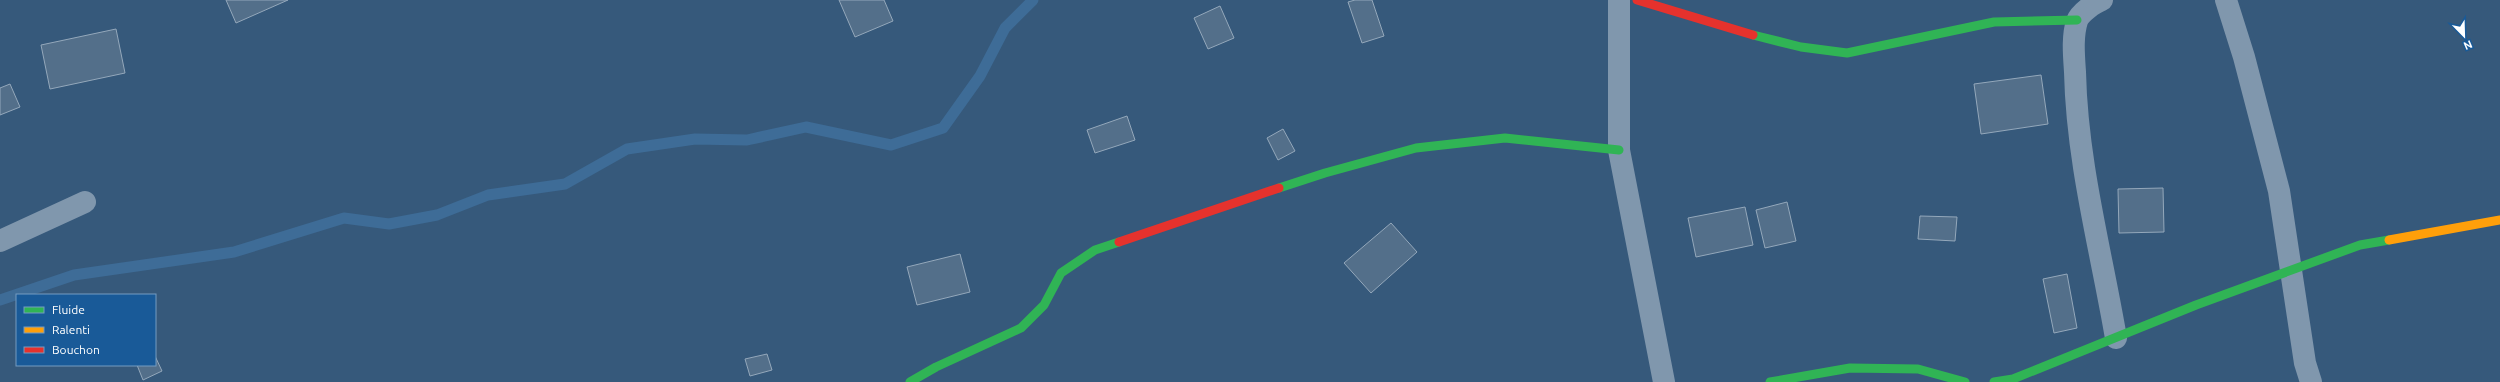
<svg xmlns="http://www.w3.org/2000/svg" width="2500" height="382" font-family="Ubuntu,sans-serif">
<rect width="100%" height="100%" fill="#36597b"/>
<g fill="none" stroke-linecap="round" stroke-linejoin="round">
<path stroke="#3e6c97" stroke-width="11" d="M0,300L74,275L234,252L344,218L389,224L437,215L488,195L565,184L627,149L695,139L747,140L806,127L891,145L943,128L980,76L1005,28L1033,0"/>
</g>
<path fill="#536f8a" stroke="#94a8bb" d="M226,0H288L236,23Z
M839,0H884L893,21L855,37Z
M1355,0H1372L1384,36L1362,43L1348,2Z
M1220,6L1234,38L1208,49L1194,18Z
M116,29L125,73L50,89L41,45Z
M2041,75L2048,124L1981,134L1974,84Z
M10,84L20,107L0,115V88Z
M1127,116L1135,140L1095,153L1087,130Z
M1283,129L1295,151L1278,160L1267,138Z
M2163,188L2164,232L2119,233L2118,189Z
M1787,202L1796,241L1765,248L1756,210Z
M1745,207L1753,245L1696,257L1688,218Z
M1920,216L1957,217L1955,241L1918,239Z
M1391,223L1417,252L1371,293L1344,263Z
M960,254L970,292L917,305L907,267Z
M2067,274L2077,328L2054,333L2043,279Z
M767,354L772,370L750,376L745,359Z
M155,356L162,371L143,380L137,365H155Z"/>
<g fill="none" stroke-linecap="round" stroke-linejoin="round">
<path stroke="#8097ad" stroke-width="22" d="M1619,0V150L1664,382
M2102,0C2094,3 2080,13 2077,21C2072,37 2074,56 2075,72C2077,163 2101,250 2116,338
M2226,0L2244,57L2279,191L2305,363L2311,382
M0,241L85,202"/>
<path stroke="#30b455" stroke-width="9" d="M1753,35L1801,47L1847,53L1994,22L2077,20
M1279,188L1325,173L1416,148L1505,138L1619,150
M910,382L936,367L1021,328L1044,305L1061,273L1095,250L1119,242
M1770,382L1850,368L1918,369L1965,382
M1994,382L2013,379L2196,305L2360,245L2389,240"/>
<path stroke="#ff9f0a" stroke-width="9" d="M2389,240L2500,220"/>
<path stroke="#e5322d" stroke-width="9" d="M1637,0L1753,35
M1119,242L1279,188"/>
</g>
<rect x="16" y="294" width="140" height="72" fill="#195a98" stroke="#759cc1"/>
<rect x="24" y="307" width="20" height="6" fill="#30b455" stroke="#759cc1"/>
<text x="52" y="314" font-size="12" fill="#ffffff">Fluide</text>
<rect x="24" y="327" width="20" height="6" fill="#ff9f0a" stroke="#759cc1"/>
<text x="52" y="334" font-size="12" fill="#ffffff">Ralenti</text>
<rect x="24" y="347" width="20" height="6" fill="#e5322d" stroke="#759cc1"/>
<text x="52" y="354" font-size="12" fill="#ffffff">Bouchon</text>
<g transform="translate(2464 36) rotate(157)" stroke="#195a98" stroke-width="3" paint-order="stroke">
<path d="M0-3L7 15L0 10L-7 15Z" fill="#ffffff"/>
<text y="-6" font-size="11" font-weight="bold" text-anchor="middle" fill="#ffffff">N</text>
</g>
</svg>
